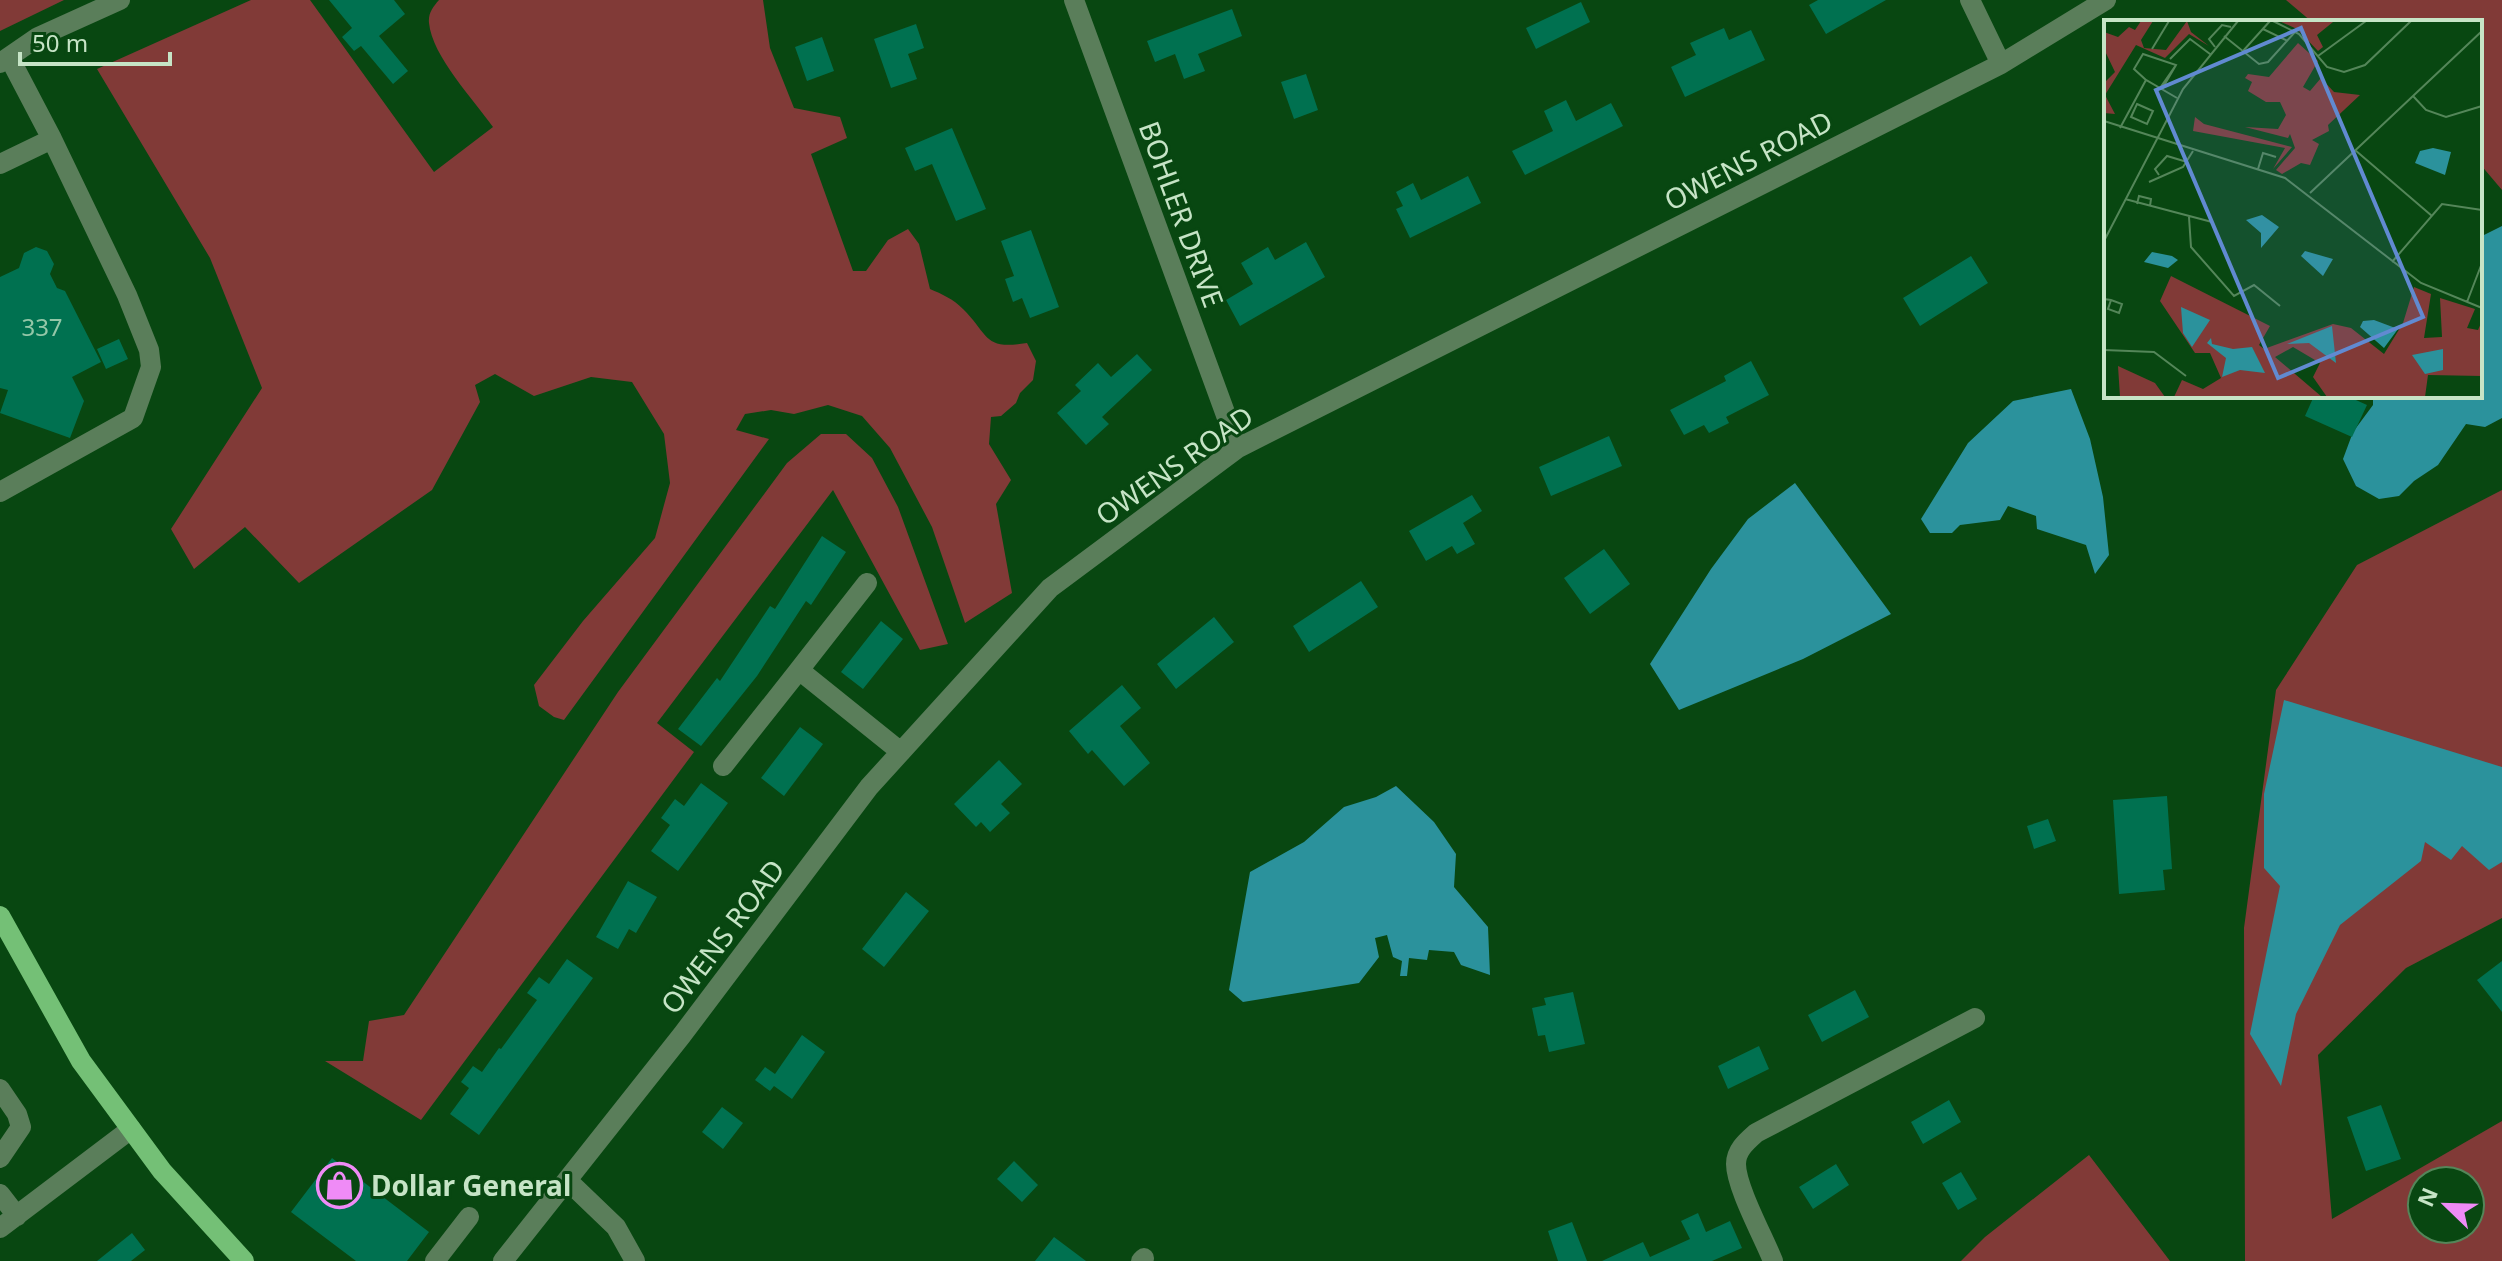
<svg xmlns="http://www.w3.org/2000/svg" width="2502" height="1261" font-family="'Noto Sans',sans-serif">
<rect width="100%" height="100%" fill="#084711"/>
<path fill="#813a37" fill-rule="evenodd" d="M0,0H64L0,31Z
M251,0H310L434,172L493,127C474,100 432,56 429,23C428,13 433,7 439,0H763L770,48L794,108L840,117L847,138L811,154L853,271H866L888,240L908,229L919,244L930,289C942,294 953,299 963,309C990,336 983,350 1027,343L1036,361L1033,380L1020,393L1016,403L1001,416L991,417L989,444L1011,480L996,504L1012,593L965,623L932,527L890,448L862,416L828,405L794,414L771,410L745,414L736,430L769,439L564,720L554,717L539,706L534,685L583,621L655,538L670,483L664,434L632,382L591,377L534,396L495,374L475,385L480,402L432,490L299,583L245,527L194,569L171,529L262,388L210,258L97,69Z
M2286,0H2502V190L2480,164V22H2312Z
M821,434H846L872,458L898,507L948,644L920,650L833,490L657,723L694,752L421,1120L325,1061H363L369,1021L404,1015L618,692L787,463Z
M2502,490V918L2406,968L2318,1055L2332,1219L2502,1121V1261H2245L2244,928L2276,690L2357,565ZM2422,1181H2470V1229H2422Z
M2089,1155L2170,1261H1961L1985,1237Z"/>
<path fill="#2b929c" d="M2502,226V418L2485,427L2466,424L2438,465L2414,481L2399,496L2379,499L2356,486L2343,459L2353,432L2373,405V396H2480V237Z
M2071,389L2090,439L2103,497L2109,555L2095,574L2086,545L2037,529L2036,516L2008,506L2000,520L1960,525L1952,533H1930L1921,519L1968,443L2013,401Z
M1795,483L1891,614L1803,659L1679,710L1650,664L1711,569L1748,519Z
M2284,700L2502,767V862L2489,870L2462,846L2451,860L2425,842L2421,861L2340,925L2296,1014L2281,1086L2250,1034L2280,886L2264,868V794Z
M1396,786L1434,822L1456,854L1454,887L1488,927L1490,975L1461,965L1454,952L1429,950L1427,960L1409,958L1407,976H1400L1402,961L1393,957L1387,935L1375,938L1379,957L1359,983L1243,1002L1229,990L1250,872L1304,842L1344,807L1376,797Z"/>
<path fill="#007150" d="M329,0H394L405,14L379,36L408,71L393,84L361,46L354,51L342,37L352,28Z
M1818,0H1886L1826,34L1809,5Z
M1581,2L1590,22L1536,49L1526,28Z
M1232,9L1242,36L1198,54L1205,71L1184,79L1175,54L1155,62L1147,41Z
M916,24L924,48L908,54L917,79L891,88L874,39Z
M1724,28L1729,40L1751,30L1765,60L1685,97L1671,67L1696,55L1690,43Z
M822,37L834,71L807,81L795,47Z
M1306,74L1318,110L1294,119L1281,82Z
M1566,100L1576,121L1611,103L1623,126L1525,175L1512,151L1553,131L1544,111Z
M952,128L986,209L956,221L932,164L915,171L905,148Z
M1468,176L1481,203L1410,238L1396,209L1403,206L1396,192L1413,183L1421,200Z
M1031,230L1059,307L1030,318L1022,298L1013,302L1005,279L1014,276L1001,241Z
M1306,242L1325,277L1240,326L1226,300L1253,284L1241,263L1268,247L1275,260Z
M36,247L47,251L54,264L50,274L57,288L65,291L101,362L72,377L84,401L70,438L0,413L8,390L0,388V277L19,268L24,253Z
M1971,256L1988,283L1920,326L1903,298Z
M119,339L128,359L106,369L97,349Z
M1137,354L1152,370L1102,417L1109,424L1086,445L1057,413L1081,391L1075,385L1098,363L1111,377Z
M1751,361L1769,395L1726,417L1729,423L1709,433L1704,425L1684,435L1670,410L1726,381L1724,376Z
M2314,396H2347L2367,405L2352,437L2305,416Z
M1609,436L1622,466L1551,496L1539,467Z
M1472,495L1482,511L1463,523L1475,544L1457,554L1452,546L1426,561L1409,531Z
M822,536L846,552L811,605L806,601L757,676L701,746L678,729L717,678L720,681L770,606L775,609Z
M1604,549L1630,584L1590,614L1564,578Z
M1361,581L1378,607L1309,652L1293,626Z
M1214,617L1234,642L1176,689L1157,664Z
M881,621L903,639L863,689L841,672Z
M1122,685L1141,708L1120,726L1150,763L1124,786L1092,750L1088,754L1069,731Z
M800,727L823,744L784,796L761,778Z
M999,760L1022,784L1001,804L1010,813L990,832L981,822L976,827L954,804Z
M701,783L728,803L678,871L651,851L670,825L661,818L675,799L684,806Z
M2167,796L2172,869L2163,870L2165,890L2119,894L2113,800Z
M2048,819L2056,841L2034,849L2027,826Z
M628,881L657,897L636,933L629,929L618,949L596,937Z
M906,892L929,911L884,967L862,949Z
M567,959L593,978L479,1135L450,1114L469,1088L461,1082L473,1066L482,1072L499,1048L501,1049L537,1000L527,993L539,977L549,984Z
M2502,961V1012L2477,980Z
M1855,990L1869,1017L1822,1042L1808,1015Z
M1573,992L1585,1044L1549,1052L1545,1035L1538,1036L1532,1008L1546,1005L1544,998Z
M802,1035L825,1052L792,1099L774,1086L770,1091L755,1080L765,1067L775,1074Z
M1759,1046L1769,1069L1728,1089L1718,1066Z
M1949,1100L1961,1122L1923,1144L1911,1122Z
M2381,1105L2401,1159L2366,1171L2347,1117Z
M722,1107L743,1123L723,1149L702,1132Z
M332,1158L429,1232L407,1261H356L291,1212Z
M1014,1161L1038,1185L1022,1202L997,1179Z
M1836,1164L1849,1185L1813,1209L1799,1187Z
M1961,1172L1977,1199L1958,1210L1942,1183Z
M1698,1213L1706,1232L1730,1221L1742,1248L1712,1261H1602L1643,1242L1650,1257L1690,1239L1681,1221Z
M1572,1222L1587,1261H1558L1548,1231Z
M132,1233L145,1250L131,1261H97Z
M1054,1237L1086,1261H1035Z"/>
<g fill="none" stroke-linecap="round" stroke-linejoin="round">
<path stroke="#5a7e5a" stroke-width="20" d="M1074,0L1238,448
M1970,0L2001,64
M0,63L38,37L120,0
M0,164L52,139
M0,492L133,418L151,367L149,350L127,295L52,139L9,57
M867,583L799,670L901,752
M723,766L799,670
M0,1089L17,1114L21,1127L0,1158
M567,1180L616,1227L635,1261
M0,1194L17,1216
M0,1228L131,1129
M435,1261L469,1217
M503,1261L682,1035L869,787L1050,588L1238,448L2001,64L2106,0
M1141,1261L1144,1258
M1773,1261C1764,1238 1736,1187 1736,1164C1736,1150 1747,1141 1756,1133L1975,1018"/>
<path stroke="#74c076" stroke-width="20" d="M0,916L81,1061L162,1171L244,1261"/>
</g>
<defs>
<symbol id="shop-ring" viewBox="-11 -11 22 22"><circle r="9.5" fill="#084711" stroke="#ef8bf6" stroke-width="1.5"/><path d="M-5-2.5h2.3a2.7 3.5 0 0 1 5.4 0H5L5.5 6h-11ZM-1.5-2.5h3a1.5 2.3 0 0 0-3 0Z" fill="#ef8bf6"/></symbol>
</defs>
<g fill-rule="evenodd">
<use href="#shop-ring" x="314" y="1160" width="51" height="51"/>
</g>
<g text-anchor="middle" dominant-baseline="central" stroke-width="6" stroke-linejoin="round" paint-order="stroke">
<g font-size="24" fill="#94c7a8">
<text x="42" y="326">337</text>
</g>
<g font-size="28" fill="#c6e4c6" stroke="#084711">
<text transform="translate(1748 160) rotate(-27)">OWENS ROAD</text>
<text transform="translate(1182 214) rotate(70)">BOHLER DRIVE</text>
<text transform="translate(1174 465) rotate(-35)">OWENS ROAD</text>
<text transform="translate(722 936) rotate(-53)">OWENS ROAD</text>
</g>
<g font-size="28" font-weight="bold" fill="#c6e4c6" stroke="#084711" text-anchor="start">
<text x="371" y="1185">Dollar General</text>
</g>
</g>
<g transform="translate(2104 20)">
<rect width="378" height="378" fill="#084711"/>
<path d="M37,1H49L37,20L40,28L62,30L83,1L87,12L105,26L85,14L61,38L32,25L1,75L11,94L0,93V63L11,52L0,29V12L14,17L25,7L31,10ZM175,1H228L229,2L213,15L219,27L214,31L193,9ZM194,23L214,41L199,67L206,71L217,58L230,72L256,75L224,105L225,111L208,120L215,124L206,145L197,143L178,154L172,150L191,128L186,114L184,118L141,107L174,109L182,95L176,82H162L144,71L148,62L141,58L144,54L165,57ZM91,97L100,104L188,127L169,149L181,128L89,111ZM67,256L166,306L155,325L160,329L229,304L247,308L280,334L299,303L310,267L327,274L320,318L338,317L336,278L371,289L363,308L374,310L378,301V356L324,355L321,377H223L209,357L216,343L189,327L171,337L218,377H70L78,360L99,369L117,358L106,333H91L56,281ZM14,346L51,363L61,377H16Z" fill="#813a37"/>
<path d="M329,128L347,132L341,155L311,143L316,131ZM158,195L175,207L157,228V213L142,200ZM201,231L229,239L219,256L197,236ZM48,232L68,236L74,240L64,248L40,242ZM77,287L106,300L88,327L79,313ZM270,300L294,309L280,328L256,307L259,301ZM228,306L232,343L205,323L183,324ZM107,318L108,324L129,329L148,327L161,353L136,350L118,357L122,338L103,323ZM339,329V350L321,354L308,335Z" fill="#2b929c"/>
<path fill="none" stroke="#548659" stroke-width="2" d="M169,1L195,14L223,47L240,52L261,45L307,1M159,9L184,21M120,16L155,44L164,42L191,12M111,27L105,19L118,5L127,7M48,29L65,1M139,31L166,1M214,36L262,1M66,39L86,19L106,34M42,60L30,49L39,34L72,45L58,69M56,68L72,45M309,76L322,90L342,97L378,86M33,84L49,91L43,104L27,97ZM0,101L181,158L317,263L378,288M16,108L42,60L73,78M251,130L328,196M154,149L159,133L172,137M55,155L51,149L63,136L83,142M45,162L79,147L89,131M206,173L378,11M21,179L108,202M33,184L35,176L47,179L46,186M85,197L87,227L130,276L150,265L176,286M0,221L79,69L134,1M288,242L338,184L378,190M0,279L7,280L18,284L15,293L4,289L7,280M363,282L378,243M0,330L50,332L82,356"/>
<path fill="#618ad1" fill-opacity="0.15" stroke="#618ad1" stroke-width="4" d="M197,8L319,297L174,358L52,70Z"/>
<rect width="378" height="378" fill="none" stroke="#c6e4c6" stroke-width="4"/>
</g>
<g transform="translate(2446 1205) rotate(293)"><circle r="38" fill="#084711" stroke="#548659" stroke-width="2"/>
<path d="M0-6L14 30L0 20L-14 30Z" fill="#ef8bf6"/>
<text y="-12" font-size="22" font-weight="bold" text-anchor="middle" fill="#c6e4c6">N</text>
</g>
<path d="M20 52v12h150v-12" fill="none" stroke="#c6e4c6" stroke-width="4"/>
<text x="32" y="52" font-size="24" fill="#c6e4c6" stroke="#084711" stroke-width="6" paint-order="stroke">50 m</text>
</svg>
